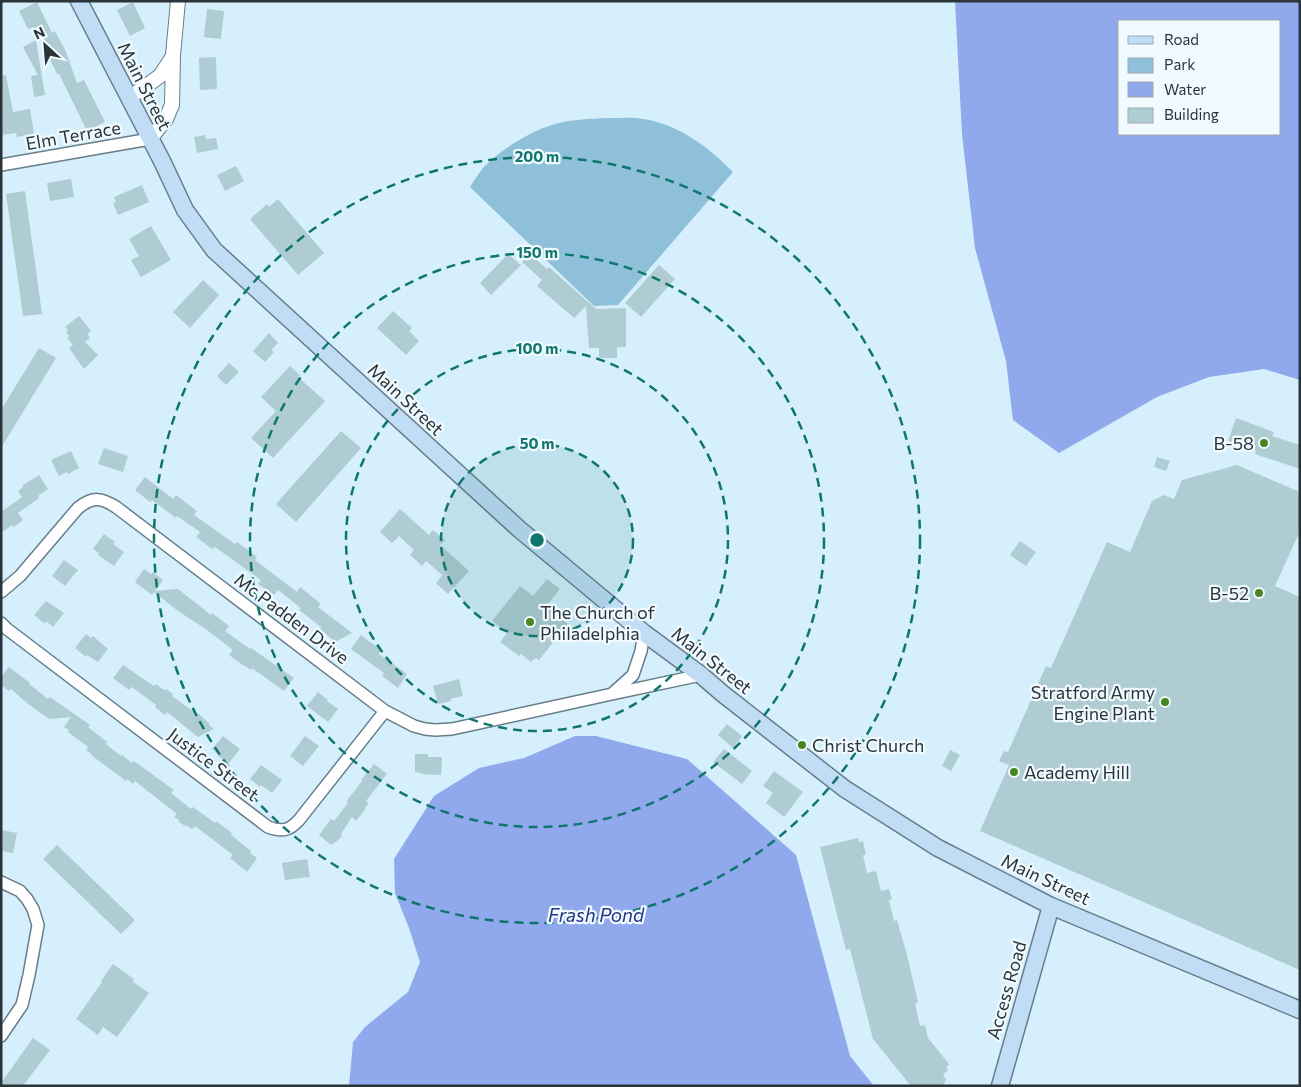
<svg xmlns="http://www.w3.org/2000/svg" width="1301" height="1087" font-family="Commissioner,sans-serif">
<rect width="100%" height="100%" fill="#d6effc"/>
<path fill="#8fc0d9" d="M609,118C621,118 633,117 644,119C680,125 708,147 733,172L618,305L594,306L470,187C474,181 478,174 483,168C500,150 529,132 552,125C570,119 590,119 609,118Z"/>
<path fill="#90a8ec" fill-rule="evenodd" d="M955,1H1300V380L1264,369L1209,377L1157,397L1059,453L1013,420L1006,361L975,248L962,134ZM1120,21H1280V134H1120Z
M575,736H596L687,759L796,855L850,1056L874,1086H349L353,1042L365,1027L408,992L420,962L409,928L395,893L394,859L434,796L479,768L524,758Z"/>
<path fill="#afccd2" d="M37,2L52,33L55,31L66,52L77,83L84,80L105,122L87,131L59,74H57L34,27L28,29L19,11Z
M133,2L145,28L130,36L117,10Z
M207,9L224,11L221,39L204,37Z
M36,40L45,95L34,97L31,76L38,75L23,47Z
M216,57L217,89L200,90L199,58Z
M6,75L13,112L30,109L34,134L17,137L16,133L1,135V76Z
M205,135L206,139L216,138L218,149L197,153L194,137Z
M236,166L244,181L225,191L217,175Z
M71,179L74,197L50,201L47,183Z
M142,185L149,202L118,215L113,203L116,202L114,197Z
M25,191L42,314L23,316L6,194Z
M278,199L324,253L298,275L250,219L267,204L269,207Z
M151,226L171,260L141,277L131,260L139,256L129,239Z
M508,254L521,265L491,295L480,283Z
M530,254L547,269L549,267L596,309L626,308V347H617V358H599V348H589L586,306L574,318L537,286L542,280L522,262Z
M659,265L675,279L641,317L625,303Z
M203,280L219,295L190,328L173,312Z
M393,311L412,328L409,331L419,341L406,355L377,328Z
M79,316L91,331L87,334L90,338L85,342L98,355L84,369L69,348L73,345L67,338L69,336L66,332L68,330L65,327Z
M269,333L278,343L271,350L274,352L265,362L253,351Z
M39,348L56,358L1,448V410Z
M229,363L239,372L226,385L217,376Z
M290,366L300,375L298,377L325,401L273,458L251,438L276,411L261,397Z
M1236,418L1274,432L1272,436L1300,445V469L1255,454L1256,450L1228,441Z
M341,431L361,448L296,522L276,504Z
M104,448L128,456L123,472L98,464Z
M71,451L79,468L68,474L67,472L59,476L51,460Z
M1157,457L1170,461L1166,471L1154,467Z
M1237,465L1300,492V531L1275,586L1300,597V970L980,831L1009,765L999,761L1004,751L1008,752L1046,666L1051,668L1107,542L1130,552L1152,501L1164,495L1174,499L1182,480Z
M39,475L48,489L38,496L39,498L18,513L23,520L14,527L12,525L1,533V512L22,497L18,491L23,487V485Z
M145,477L173,499L176,495L197,511L194,515L235,544L237,542L252,553L257,557L255,560L297,592L300,587L321,604L318,607L352,633L335,642L320,629L321,627L299,610L301,608L278,590L274,595L258,584L261,580L215,547L212,549L196,537L200,532L177,516L176,518L152,500L150,502L135,490Z
M400,509L429,535L433,530L445,540L440,545L469,571L448,594L436,583L442,575L426,561L422,566L410,555L414,550L399,536L392,543L380,532Z
M104,534L115,542L113,544L124,552L114,566L98,555L99,553L93,549Z
M1020,541L1036,552L1026,566L1010,555Z
M64,560L78,570L65,586L52,576Z
M144,569L151,574L153,572L163,580L155,591L178,589L211,615L212,613L229,626L225,631L250,649L251,648L294,678L284,691L252,668L251,670L245,666H244L229,655L233,650L207,630L178,611L154,592L152,595L135,582Z
M547,579L560,589L546,606L568,624L539,660L535,658L531,662L521,654L519,656L500,642L507,633L492,621L520,586L533,596Z
M46,601L64,613L53,627L46,621L45,624L34,615Z
M86,634L91,638L93,636L108,649L98,662L87,655L86,657L75,648Z
M361,635L381,650L379,654L407,674L398,688L382,676L384,673L351,649Z
M123,665L154,686L156,684L164,690L166,689L173,694L172,696L198,715L199,714L210,724L209,725L214,729L198,737L167,712L165,715L155,707L156,705L132,687L129,690L113,678Z
M9,667L30,683L29,684L48,699L50,697L90,725L88,727L107,742L106,744L121,756L122,755L132,763L134,761L174,790L171,793L191,809L193,807L215,823L216,821L232,833L231,835L251,851L250,853L257,858L247,872L230,858L233,855L195,826L192,829L186,825L185,826L179,822V820L174,817L177,814L135,781L133,784L127,779L126,781L91,755L92,754L86,750L88,747L68,732L69,730L64,727L71,717L49,719L28,704L11,689L9,691L1,685V677Z
M459,679L463,696L450,699L451,701L438,704L433,686Z
M318,692L328,700L327,701L338,709L328,722L307,706Z
M727,724L742,736L733,748L718,735Z
M223,736L240,749L228,764L218,756L219,755L212,749Z
M305,736L319,746L303,766L290,756Z
M724,749L752,771L742,784L713,762Z
M950,750L960,755L951,771L942,766Z
M415,754H428V757H442L441,775L421,774V773L415,772Z
M374,764L387,774L366,801L369,803L365,808V810L356,821L352,817L341,834L342,836L337,841L331,845L319,835L331,819L334,821L348,803L346,802L362,781L361,780Z
M261,765L282,780L272,793L261,785L260,787L250,779Z
M774,771L803,792L784,817L766,803L773,793L763,786Z
M1,830L17,833L13,853L1,851Z
M858,838L859,842L863,841L866,854L863,855L867,873L876,871L881,891L889,889L892,899L889,900L894,921L897,920L907,955L918,1002L915,1004L920,1026L925,1025L928,1038L949,1064L946,1067L948,1070L943,1075L946,1079L944,1084L941,1086H911L873,1039L850,949L846,950L820,847Z
M57,845L135,920L121,934L43,859Z
M307,859L310,877L285,880L282,863Z
M113,964L134,979L133,982L149,993L117,1037L103,1027L98,1035L76,1019L102,982L101,981Z
M33,1038L50,1050L23,1086H1V1083Z"/>
<g fill="none" stroke-linecap="round" stroke-linejoin="round">
<defs>
<path id="minor" d="M1,165L150,139
M1,592L20,576L78,508C93,496 102,498 116,507L385,711L414,726L425,729L435,730L452,729L612,694L701,675
M1,623L7,629L268,827C282,832 289,831 299,820L385,711
M613,693L633,675L641,651L644,633
M1,882L20,891L27,899L33,909L38,925L29,975L22,1005L1,1036"/>
<path id="tertiary" d="M129,98L160,76L173,56
M150,139L166,119L172,105L173,55L178,1"/>
<path id="secondary" d="M79,1L162,161L185,210L214,250L519,529L644,633L701,675L723,694L845,789L938,848L1051,906L1300,1010
M1000,1086L1051,906"/>
</defs>
<use href="#minor" stroke="#677d89" stroke-width="14"/>
<use href="#tertiary" stroke="#677d89" stroke-width="16"/>
<use href="#secondary" stroke="#677d89" stroke-width="19"/>
<use href="#minor" stroke="#fff" stroke-width="11"/>
<use href="#tertiary" stroke="#fff" stroke-width="14"/>
<use href="#secondary" stroke="#c1ddf6" stroke-width="16"/>
</g>
<circle cx="537" cy="540" r="96" fill="#0f766e" fill-opacity=".12"/>
<g fill="none" stroke="#0f766e" stroke-width="2.5" stroke-dasharray="9 6">
<circle cx="537" cy="540" r="96"/>
<circle cx="537" cy="540" r="191"/>
<circle cx="537" cy="540" r="287"/>
<circle cx="537" cy="540" r="383"/>
</g>
<g fill="#488422" stroke="#f0faff" stroke-width="2">
<circle cx="1264" cy="443" r="5"/>
<circle cx="1259" cy="593" r="5"/>
<circle cx="530" cy="622" r="5"/>
<circle cx="1165" cy="702" r="5"/>
<circle cx="802" cy="745" r="5"/>
<circle cx="1014" cy="772" r="5"/>
</g>
<g text-anchor="middle" dominant-baseline="central" stroke-width="4.5" stroke-linejoin="round" paint-order="stroke">
<g font-size="18" fill="#2a3439" stroke="#f0faff">
<text transform="translate(145 86) rotate(63)">Main Street</text>
<text transform="translate(73 135) rotate(-10)">Elm Terrace</text>
<text transform="translate(406 399) rotate(43)">Main Street</text>
<text transform="translate(292 618) rotate(37)">Mc Padden Drive</text>
<text transform="translate(712 660) rotate(38)">Main Street</text>
<text transform="translate(214 764) rotate(37)">Justice Street</text>
<text transform="translate(1046 879) rotate(25)">Main Street</text>
<text transform="translate(1006 990) rotate(-74)">Access Road</text>
</g>
<g font-size="18" fill="#2a3439" stroke="#f0faff" text-anchor="end">
<text x="1254" y="443">B-58</text>
<text x="1249" y="593">B-52</text>
<text x="540" y="612" text-anchor="start">The Church of<tspan x="540" dy="21">Philadelphia</tspan></text>
<text x="1155" y="692">Stratford Army<tspan x="1155" dy="21">Engine Plant</tspan></text>
<text x="812" y="745" text-anchor="start">Christ Church</text>
<text x="1024" y="772" text-anchor="start">Academy Hill</text>
</g>
<g font-size="19" font-style="italic" fill="#223482" stroke="#f0faff">
<text x="596" y="914">Frash Pond</text>
</g>
</g>
<circle cx="537" cy="540" r="8" fill="#0f766e" stroke="#f0faff" stroke-width="2.5"/>
<g font-size="15" text-anchor="middle" font-weight="bold" fill="#0f766e" stroke="#f0faff" stroke-width="4.5" stroke-linejoin="round" paint-order="stroke">
<text x="537" y="162">200 m</text>
<text x="537" y="258">150 m</text>
<text x="537" y="354">100 m</text>
<text x="537" y="449">50 m</text>
</g>
<rect width="1301" height="1087" fill="none" stroke="#2a3439" stroke-width="5"/>
<rect x="1118" y="20" width="162" height="115" fill="#f0faff" stroke="#a1abb0"/>
<rect x="1128" y="36" width="25" height="8" fill="#c1ddf6" stroke="#a1abb0"/>
<text x="1164" y="45" font-size="15" fill="#2a3439">Road</text>
<rect x="1128" y="58" width="25" height="15" fill="#8fc0d9" stroke="#a1abb0"/>
<text x="1164" y="70" font-size="15" fill="#2a3439">Park</text>
<rect x="1128" y="82" width="25" height="15" fill="#90a8ec" stroke="#a1abb0"/>
<text x="1164" y="95" font-size="15" fill="#2a3439">Water</text>
<rect x="1128" y="108" width="25" height="15" fill="#afccd2" stroke="#a1abb0"/>
<text x="1164" y="120" font-size="15" fill="#2a3439">Building</text>
<g transform="translate(45 45) rotate(334)" stroke="#f0faff" stroke-width="4" paint-order="stroke">
<path d="M0-4L9 19L0 12L-9 19Z" fill="#2a3439"/>
<text y="-8" font-size="14" font-weight="bold" text-anchor="middle" fill="#2a3439">N</text>
</g>
</svg>
